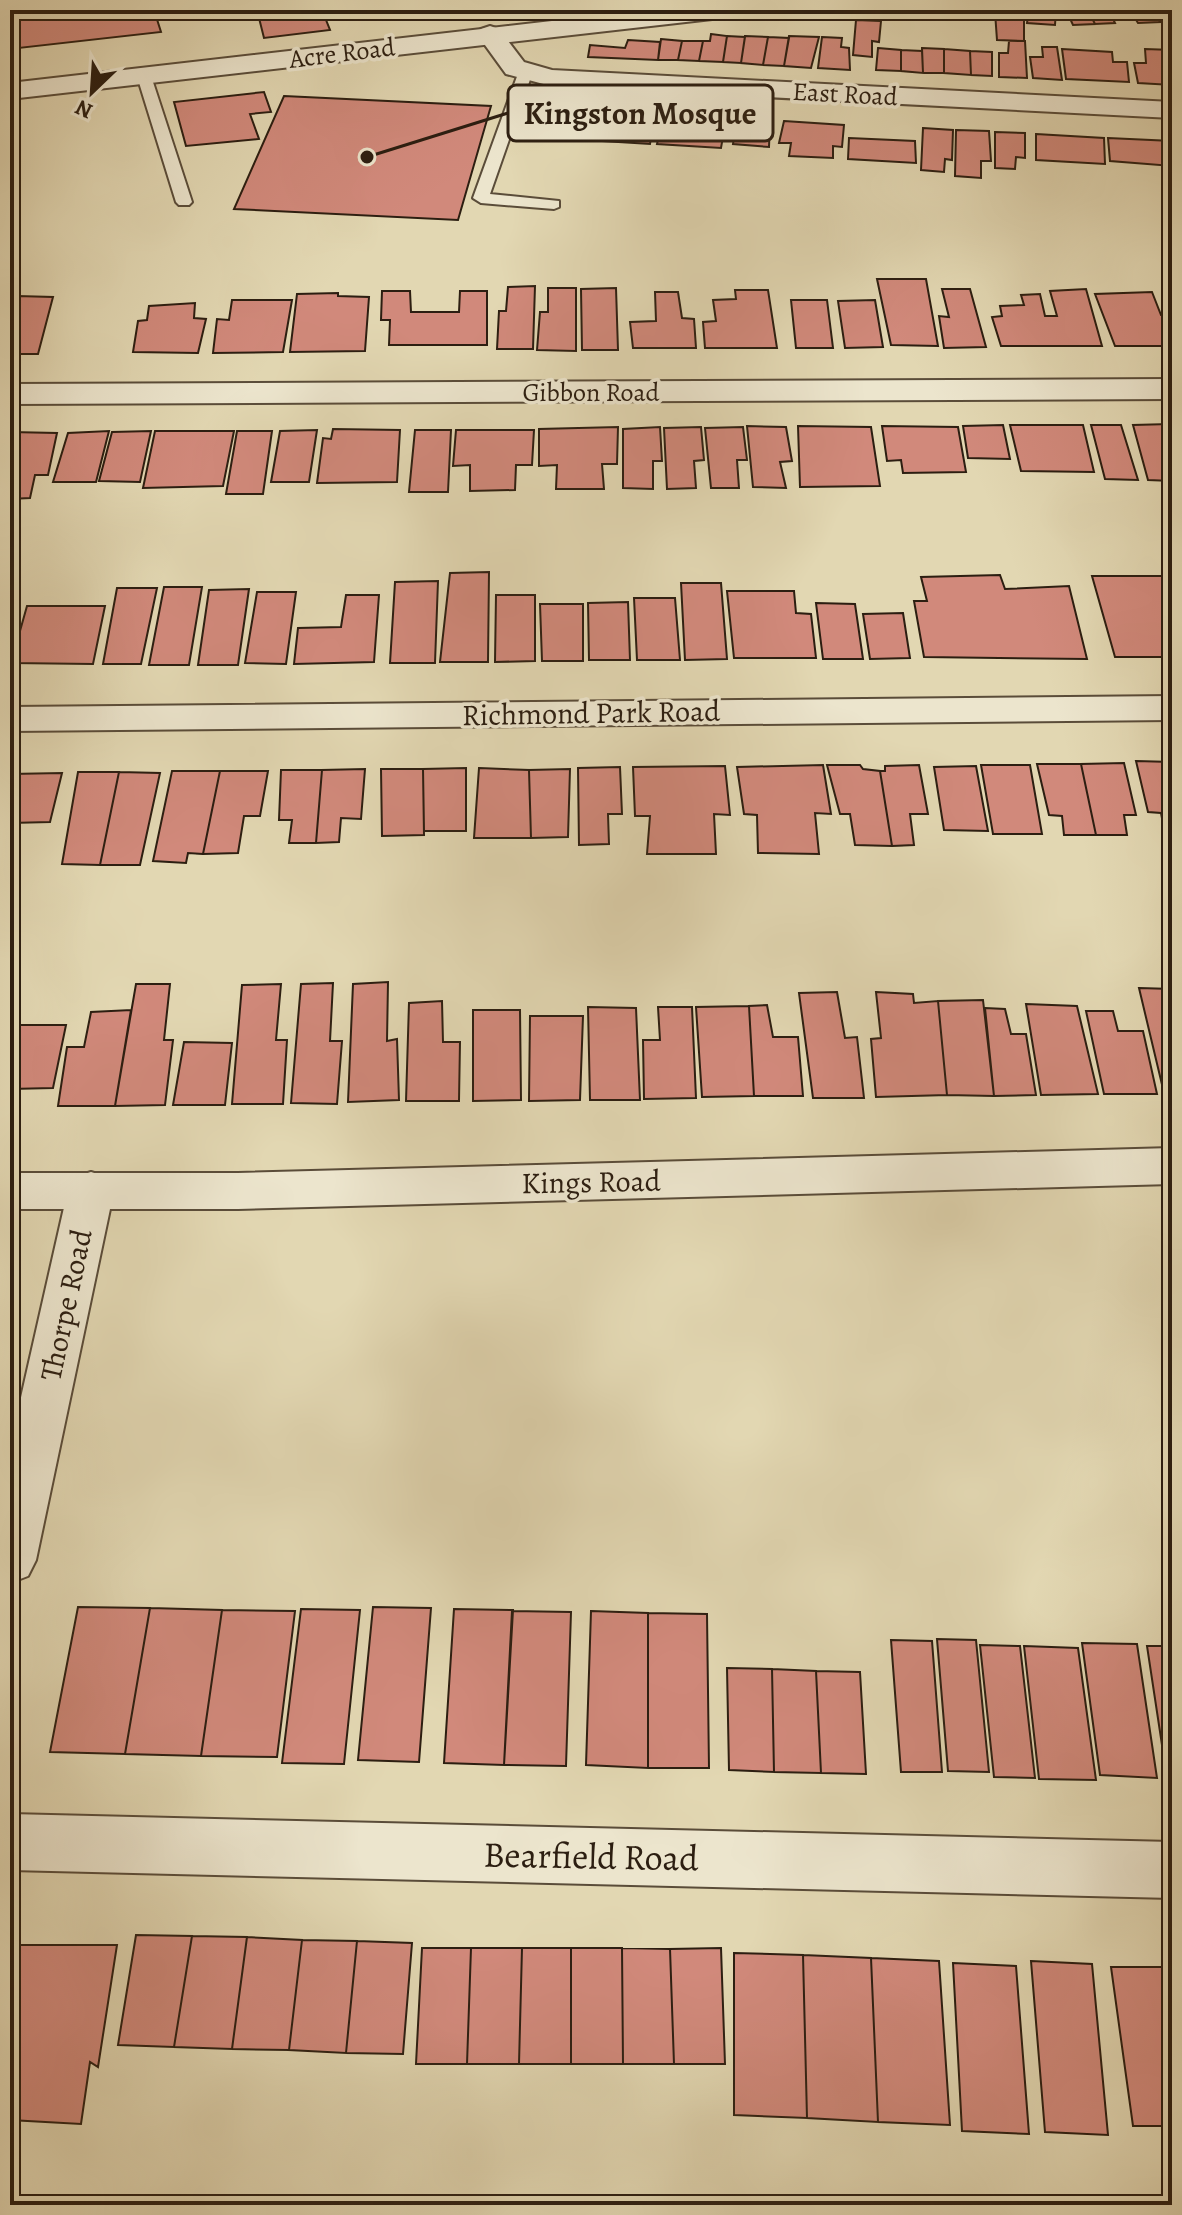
<svg xmlns="http://www.w3.org/2000/svg" width="1182" height="2215" font-family="Alegreya,serif">
<rect width="100%" height="100%" fill="#e2d7b2"/>
<filter id="stains"><feTurbulence type="fractalNoise" baseFrequency=".0025" numOctaves="4"/><feColorMatrix values="0 0 0 0 .2 0 0 0 0 .09 0 0 0 0 .02 0 0 0 .5 -.17"/></filter>
<radialGradient id="worn" r=".72"><stop offset=".6" stop-color="#630" stop-opacity="0"/><stop offset="1" stop-color="#630" stop-opacity=".3"/></radialGradient>
<path fill="#d1897b" stroke="#2c1e11" stroke-width="2" d="M10,10H154L161,32L10,49Z
M257,10H322L330,30L264,38Z
M1029,10H1056L1055,25L1027,23Z
M1066,10H1088L1095,24L1073,25Z
M1088,10H1109L1115,23L1095,24Z
M1130,10H1154L1160,22L1138,23Z
M1154,10H1172V22H1160Z
M995,12L1024,14V41L997,40Z
M856,20L881,21L879,42L872,41V57L853,55Z
M711,34L727,36L723,62L699,61L703,41H710Z
M727,36L745,37L741,63L723,62Z
M745,36L768,37L763,65L741,63Z
M789,36L819,37L811,68L784,66Z
M768,37L789,38L784,66L763,65Z
M822,37L842,38L841,47L849,48L850,70L818,68Z
M661,39L682,41L678,60H658Z
M628,40L660,42L658,60L588,57L590,45L625,48Z
M682,41H703L699,61L678,60Z
M1009,41H1025L1027,78L999,77V53H1008Z
M1042,47H1057L1062,80L1033,78L1030,57H1043Z
M878,48L901,50V71L876,70Z
M922,48L944,49V73H923Z
M944,49L970,51L971,75L944,73Z
M1062,49L1112,52L1113,62H1127L1129,82L1066,79Z
M1145,49L1172,50V85L1138,83L1134,63H1146Z
M901,50L922,51L923,73L901,71Z
M970,51L992,52V76L971,75Z
M264,92L271,112L250,114L259,139L186,146L174,102Z
M284,96L491,106L458,220L234,209Z
M596,111L655,115L650,144L587,140Z
M664,115L726,120L721,148L657,144Z
M737,119L770,122L769,147L733,144Z
M784,121L844,125L842,147L833,146V158L789,156L791,143H779Z
M923,128L953,130L952,160L945,159L944,172L921,170Z
M956,130L989,131L991,161H981V178L955,176Z
M995,132L1025,133V158L1016,157L1015,169L995,168Z
M1036,134L1104,138L1105,164L1036,160Z
M849,138L915,141L916,163L848,159Z
M1108,138L1172,141V166L1110,161Z
M877,279H926L938,346L891,345Z
M535,286L533,349H497L499,311H506L508,287Z
M548,288H576V351L537,350L540,312H548Z
M616,288L618,350H582L581,289Z
M942,289H970L986,347L944,348L939,316L949,317Z
M1086,289L1102,346H1001L992,317L1002,316L1000,306L1024,305L1021,295L1040,294L1045,316H1057L1050,291Z
M735,290H768L777,348H705L703,322L716,321L713,300L736,299Z
M382,291H410L411,312H459L460,291H487V345H389L390,320H381Z
M655,292H678L682,318L694,319L696,348H633L630,322L656,321Z
M1152,292L1161,315L1172,314V346H1115L1095,294Z
M338,293V296L369,297L365,351L290,352L297,294Z
M17,296L53,297L38,354H10V318Z
M232,300H292L283,352L213,353L217,319L229,320Z
M791,300H827L833,348H796Z
M875,300L883,347L845,348L838,301Z
M195,303L194,318L206,319L198,353L133,352L138,321L147,320L149,306Z
M1170,424L1172,481L1148,480L1133,425Z
M1003,425L1010,459L968,458L963,426Z
M1010,425H1083L1094,472L1021,471Z
M1091,425H1121L1138,480L1105,479Z
M747,426L786,427L792,461L780,462L786,488L753,487Z
M798,426L871,427L880,486L800,487Z
M882,426L958,427L966,472L903,473L901,460L887,461Z
M618,427L617,464H602L604,489H556L557,465L539,466V429Z
M660,427L662,461H653V489L623,488V429Z
M701,427L704,460L694,461L696,488L667,489L664,428Z
M743,427L747,460H737L739,488H711L705,428Z
M333,429L400,430L397,482L317,483L323,438L331,439Z
M317,430L309,482H271L280,431Z
M415,430H451L448,492H409Z
M456,430H534L532,465H516L515,490L470,491V465L453,466Z
M109,431L96,482H53L68,433Z
M151,431L140,482L99,481L112,432Z
M155,431H234L223,486L143,488Z
M237,431H272L263,494H226Z
M10,432L57,433L48,475H35L30,498L10,499Z
M489,572L488,662H440L450,573Z
M1000,575L1005,589L1069,586L1087,659L924,657L914,601H927L921,577Z
M1092,576H1172V657H1115Z
M438,581L435,663H390L395,582Z
M681,583H721L727,659L685,660Z
M164,587H202L189,665H149Z
M117,588H157L141,664H103Z
M249,589L238,665H198L209,590Z
M727,591H794L796,613L811,614L816,658H734Z
M257,592H296L286,664L245,663Z
M346,595H379L374,662L294,664L298,628L341,627Z
M496,595H535V661L495,662Z
M634,598H675L680,660H637Z
M628,602L630,660H589L588,603Z
M816,603L855,604L863,659H823Z
M540,604H583V661H542Z
M27,606H105L93,664L11,663Z
M903,613L910,658L870,659L863,614Z
M1136,761L1172,762V839H1166L1161,813L1148,812Z
M1124,763L1136,815H1124L1127,835H1096L1081,764Z
M1037,764H1081L1096,835H1064L1062,816L1049,815Z
M823,765L831,814L815,813L819,854L758,853L757,815L744,814L737,767Z
M827,765H860L863,769L880,771L892,846L855,845L850,814H840Z
M919,765L928,814H910L914,845L892,846L880,771H885V766Z
M981,765H1030L1042,834H993Z
M725,766L730,815L714,814L716,854H647L650,816H635L633,767Z
M976,766L988,831L944,830L934,767Z
M620,767L622,814H608L609,844L579,845L578,768Z
M466,768V831H424L423,769Z
M479,768L529,770L531,838H474Z
M365,769L361,819L341,818L339,842L316,843L322,770Z
M381,769H423L424,835L382,836Z
M570,769L568,837L531,838L529,770Z
M281,770H322L316,843H289L292,820H279Z
M172,771H220L203,854L188,853L186,863L153,861Z
M220,771H268L260,816H244L238,853L203,854Z
M78,772H119L100,865L62,864Z
M119,772L160,773L140,865H100Z
M62,773L50,822L10,823V774Z
M388,982L387,1041L397,1039L399,1100L348,1102L353,984Z
M333,983L330,1041H342L337,1104L291,1103L301,984Z
M136,984H170L164,1040H173L165,1105L115,1106Z
M281,984L276,1040H287L283,1104H232L242,985Z
M1139,988L1172,989V1093H1164Z
M837,992L845,1038L857,1037L864,1098H813L799,993Z
M876,992L913,994L914,1003L938,1001L947,1095L876,1097L871,1039L881,1038Z
M983,1000L994,1096L947,1095L938,1001Z
M442,1001L443,1042H460L459,1101H406L409,1003Z
M1026,1004L1077,1006L1098,1094L1041,1095Z
M767,1005L773,1037H798L803,1096H754L749,1006Z
M749,1006L754,1096L702,1097L696,1007Z
M588,1007L636,1008L640,1100H590Z
M658,1007H692L696,1098L644,1099L643,1040H660Z
M985,1008L1005,1009L1011,1034H1026L1036,1095L994,1096Z
M131,1010L115,1106H58L67,1047H84L91,1012Z
M473,1010H520L521,1100L473,1101Z
M1086,1011H1113L1118,1031H1143L1157,1094H1104Z
M530,1016H583L580,1100L529,1101Z
M10,1025H66L53,1088L10,1089Z
M184,1042L232,1043L225,1105H173Z
M78,1607L150,1608L125,1754L50,1752Z
M373,1607L431,1608L419,1762L358,1760Z
M150,1608L222,1610L201,1756L125,1754Z
M301,1609L360,1610L344,1764L282,1763Z
M454,1609L513,1610L504,1765L444,1763Z
M222,1610L295,1611L277,1757L201,1756Z
M512,1611L571,1612L566,1766L504,1765Z
M591,1611L648,1613V1768L586,1765Z
M648,1613L707,1614L709,1768H648Z
M937,1639L976,1640L989,1772L948,1771Z
M891,1640L932,1641L942,1772H901Z
M1082,1643L1137,1644L1157,1778L1100,1775Z
M980,1645L1020,1646L1035,1778L994,1777Z
M1024,1646L1078,1648L1096,1780L1039,1779Z
M1147,1646H1172V1778H1167Z
M727,1668L772,1669L774,1772L729,1770Z
M772,1669L816,1671L821,1773L774,1772Z
M816,1671L860,1672L866,1774L821,1773Z
M136,1935L192,1936L174,2047L118,2045Z
M192,1936L247,1937L232,2049L174,2047Z
M247,1937L302,1940L289,2050L232,2049Z
M302,1940L357,1941L346,2053L289,2050Z
M357,1941L412,1943L403,2054L346,2053Z
M16,1945H117L98,2067L90,2062L81,2124L10,2120V1978Z
M422,1948H471L467,2064H416Z
M471,1948H522L519,2064H467Z
M522,1948H571V2064H519Z
M571,1948H622L623,2064H571Z
M622,1948L670,1949L674,2064H623Z
M721,1948L725,2064H674L670,1949Z
M734,1953L803,1955L807,2118L734,2115Z
M803,1955L871,1958L878,2122L807,2118Z
M871,1958L939,1961L950,2125L878,2122Z
M1031,1961L1092,1964L1108,2135L1045,2132Z
M953,1963L1016,1966L1029,2134L962,2131Z
M1111,1967H1172V2126H1133Z"/>
<g fill="none" stroke-linecap="round" stroke-linejoin="round">
<defs>
<path id="service" d="M526,67L533,71L490,194L559,201V207L554,209L481,203L473,198L519,71Z
M144,72L151,76L192,202L189,205H179L176,202L137,76Z"/>
<path id="minor" d="M490,26L499,29L524,62L552,70L1172,102V118L551,86L506,74L477,34L481,29Z
M1172,379V399L10,404V384Z
M1172,696V720L10,731V707Z
M91,1172L107,1177L114,1190L36,1560L28,1576L10,1583V1446L68,1190L75,1177Z
M10,1814L1172,1842V1898L10,1870Z"/>
<path id="tertiary" d="M648,10H734L730,15L721,18L10,99V83Z
M1172,1148V1184L238,1209H10V1173H238Z"/>
</defs>
<use href="#service" stroke="#5a4c39" stroke-width="4"/>
<use href="#minor" stroke="#5a4c39" stroke-width="4"/>
<use href="#tertiary" stroke="#5a4c39" stroke-width="4"/>
<use href="#service" fill="#ece5cd" fill-rule="evenodd"/>
<use href="#minor" fill="#ece5cd" fill-rule="evenodd"/>
<use href="#tertiary" fill="#ece5cd" fill-rule="evenodd"/>
</g>
<g text-anchor="middle" dominant-baseline="central" stroke-width="7" stroke-linejoin="round" paint-order="stroke">
<g font-size="26" fill="#2c1e11" stroke="#ece5cd">
<text transform="translate(342 53) rotate(-7)">Acre Road</text>
<text transform="translate(845 94) rotate(3)">East Road</text>
<text x="591" y="392">Gibbon Road</text>
</g>
<g font-size="30" fill="#2c1e11" stroke="#ece5cd">
<text transform="translate(591 713) rotate(-1)">Richmond Park Road</text>
<text transform="translate(591 1182) rotate(-1)">Kings Road</text>
<text transform="translate(66 1305) rotate(-78)">Thorpe Road</text>
</g>
<g font-size="36" fill="#2c1e11" stroke="#ece5cd">
<text transform="translate(591 1856) rotate(1)">Bearfield Road</text>
</g>
</g>
<path fill="none" stroke="#2c1e11" stroke-width="3" d="M367 157L508 113"/>
<circle fill="#2c1e11" stroke="#ece5cd" stroke-width="3" cx="367" cy="157" r="8"/>
<rect fill="#ece5cd" stroke="#2c1e11" stroke-width="3" x="508" y="85" width="265" height="56" rx="8"/>
<g font-size="32" text-anchor="middle" font-weight="bold" fill="#2c1e11">
<text x="640" y="124">Kingston Mosque</text>
</g>
<rect width="1182" height="2215" fill="none" stroke="#e2d7b2" stroke-width="40"/>
<rect x="12" y="12" width="1158" height="2191" fill="none" stroke="#2c1e11" stroke-width="4"/>
<rect x="20" y="20" width="1142" height="2175" fill="none" stroke="#2c1e11" stroke-width="2"/>
<g transform="translate(92 92) rotate(205)" stroke="#ece5cd" stroke-width="6" paint-order="stroke">
<path d="M0-6L14 30L0 20L-14 30Z" fill="#2c1e11"/>
<text y="-12" font-size="22" font-weight="bold" text-anchor="middle" fill="#2c1e11">N</text>
</g>
<rect width="100%" height="100%" filter="url(#stains)"/>
<rect width="100%" height="100%" fill="url(#worn)"/>
</svg>
